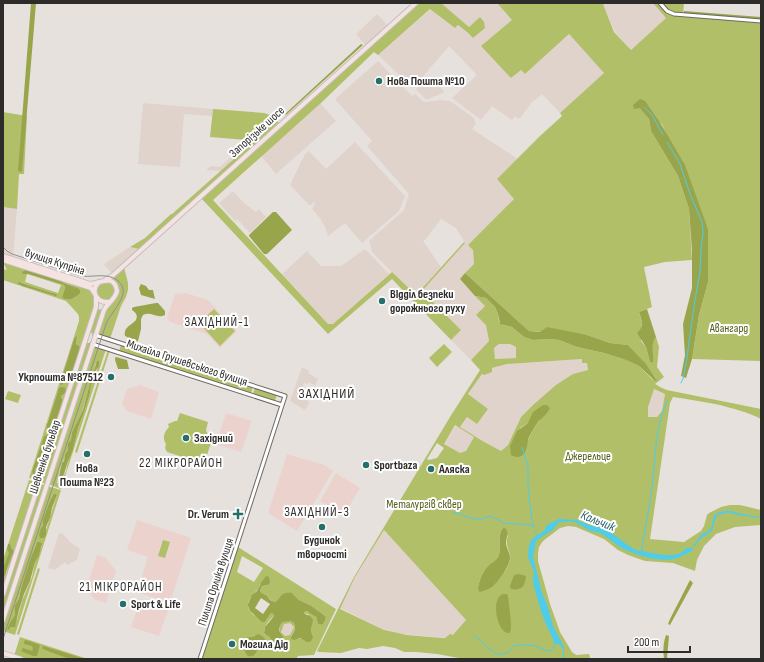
<svg xmlns="http://www.w3.org/2000/svg" width="764" height="662" font-family="'Sofia Sans Condensed',sans-serif">
<rect width="100%" height="100%" fill="#e7e1de"/>
<path fill="#e0d3cc" d="M441,3H497L512,20L511,78L521,70L525,74L569,34L604,73L560,113L542,94L535,100L532,102L521,117L518,119L515,116L512,120L492,106L481,120L452,98L477,75L449,46L413,88L378,55L431,9L455,28L458,25L473,38L469,27Z
M605,3H653L666,18L631,50L615,32L603,4Z
M377,14L388,26L366,46L356,34Z
M378,61L412,96L415,94L424,102L441,100L450,101L474,118L476,124L472,129L518,159L497,179L515,199L468,245L473,250L474,264L460,279L485,306L486,325L489,341L471,360L451,340L461,330L422,291L465,243L456,228L441,219L426,239L423,241L441,267L415,296L372,252L369,241L404,210L409,194L367,146L372,141L335,99Z
M428,77L445,92L426,100L416,89Z
M143,103L213,109L212,116L184,114L180,167L138,164Z
M320,103L336,121L276,174L261,156Z
M243,140H247L251,144L221,171L206,170L211,166L220,167L243,146Z
M355,142L405,196L399,211L370,236H369L368,238L362,243L345,223L328,236L326,229L320,218L312,209L315,203L313,202L312,205H309L290,185L305,154L309,151L326,169Z
M233,191L244,203L256,212L259,209L266,217L250,233L237,219L235,221L219,203Z
M3,207L17,209L13,258L3,255Z
M130,247L139,249L112,273L105,266L104,264Z
M365,249L389,274L333,324H328L282,274L307,251L321,266H341Z
M499,344H510L516,347V358L495,359L494,348Z
M582,359L587,362L588,370L573,374L533,405L521,417L508,445L501,451L475,436L466,451L460,454L444,444L456,425L469,433L460,427L467,417L477,424L488,409L468,395L482,374L492,368L507,364Z
M302,367L309,371L308,373L318,379L315,386L309,382L307,384L304,383L299,396L310,402L305,410L290,401Z
M653,389L665,394L662,411L657,417H647L648,407Z
M384,530L466,620L453,636L441,638L394,633L384,630L340,608L355,577Z
M59,533L63,534L71,543L80,549L77,560L67,565L65,562L55,570L48,568Z
M284,623H290L294,627L290,635L285,636L281,631Z"/>
<path fill="#ecd2cd" d="M186,293L208,300L237,331L220,348L207,334L170,322L167,318L175,294Z
M140,385L159,392L151,419L127,411L122,404L127,389Z
M226,413L252,421L241,452L216,444Z
M287,454L324,465L333,471L297,531L268,513Z
M336,473L360,488L344,515L320,501Z
M137,520L191,538L170,603L140,593L137,590L148,557L127,550Z
M97,555L106,558L116,571L106,603L94,599L86,589Z
M141,599L169,608L159,636L131,627Z"/>
<path fill="#b2bf69" fill-rule="evenodd" d="M418,3H441L469,27L480,17L484,22L485,28L473,38L468,33L458,25L455,28L430,9L378,55L374,52L322,102L213,200L328,324H333L392,272L416,295L464,242L465,243L422,291L461,330L451,340L392,279L328,334L201,198Z
M497,3H605L603,4L614,32L631,50L666,18L653,3H684L683,15L761,21V361L692,359L699,315L708,282V229L662,124L640,107L649,119L651,131L678,176L689,209L692,260L665,262L644,267L652,307L639,312L642,322L641,341L646,347L650,362L652,363L653,362C653,354 650,344 656,337L659,347L657,367L664,377L655,384L662,388L667,390L761,409V419C748,412 734,409 720,405C704,402 689,399 673,397L670,403L650,539L684,542L701,531L704,526L707,515L709,513L721,507L730,505H740L761,510V525L735,527L716,534L704,546L697,560L695,571L673,563L645,561L628,555L618,550L604,539L576,527L568,526L560,528L543,541L539,547L538,553V561L550,604L560,632L572,652L576,655L589,654L590,657L589,659H464L437,654L416,652H404L395,648L383,646L367,649L359,648L341,653L319,652L317,651L354,577L450,417L480,370L471,360L489,341L486,325L476,315L485,306L475,296L486,298L495,307L498,314L499,322L503,325L512,327L524,337L533,340L549,339L559,340L577,347L604,353L623,359L633,363L639,366L652,379L656,381V378L647,366L628,345L610,343L587,335L529,331L465,273L474,264L473,250L468,245L514,199L497,179L540,136L562,116L560,113L604,73L569,34L525,74L521,70L511,78L481,46L512,20ZM499,344H510L516,347V358L495,359L494,348ZM582,359V363H587L588,370L573,374L556,385L533,405L521,417L508,445L501,451L481,440L460,427L467,417L477,424L488,409L468,394L482,374L484,375L492,372V368L507,364ZM654,389L665,394L662,411L657,417H648V407ZM540,420C532,430 527,440 525,452L520,428L528,423ZM455,425L474,437L466,451L460,453L444,444ZM437,443L444,448L437,458L429,460L427,459ZM503,528L508,536C505,543 508,547 510,555C512,565 500,578 494,585L478,588C479,581 483,570 489,565C492,562 496,561 498,557C503,548 496,536 503,528ZM384,530L466,620L453,635L450,634L445,638H441L407,635L384,630L340,609L355,577ZM496,605C506,614 512,615 511,630L499,622Z
M213,109L264,113L273,116L279,123L139,249L130,247L145,238L171,214H172L251,144L247,140L210,137Z
M3,112L27,116L24,174H19L17,209L3,207Z
M3,262L90,290L94,294L96,302L38,481L29,478L79,321V317L78,314L66,301L3,280V269L7,270ZM25,270L59,280C66,285 75,285 80,290L75,298L68,300L62,297L65,288L64,285L28,274H23V271ZM27,274L61,285L58,293L25,282ZM21,282L30,286L53,293L55,296L19,285ZM77,336V337L76,343L77,345L71,376H67L63,384L60,383L74,339L75,337ZM58,391L62,394L61,396L63,399V402L55,426L48,429L47,423ZM48,434L52,438L48,449L45,452L44,458L42,466L36,468L35,470L38,472L32,471L44,436Z
M124,267L128,283V290L126,297L121,306L110,339L97,335L105,310L115,300L118,295C113,277 110,279 124,267Z
M97 291a9 9 0 1 1 18 0a9 9 0 1 1-18 0Z
M97,309L102,310L94,334L89,332Z
M214,309L235,331L220,346L199,323Z
M86,342L91,344L46,484L41,482Z
M444,344L452,352L437,367L429,358Z
M93,345L106,349L61,489L48,484ZM96,363L99,364L91,385L90,393L85,410L78,428L73,450L69,457L66,471L60,483H57L60,468L64,459L65,454L68,450V443L71,440L72,432L82,412Z
M121,345L253,387L251,393L119,351Z
M108,350H110L77,453L75,452Z
M255,387L277,394L275,401L253,394Z
M8,391L21,395L18,403L5,399Z
M180,413L208,422L206,430L211,443L204,464L167,452L165,448L166,444C162,438 164,432 169,427L168,424L175,421H177Z
M29,480L38,483L3,590V581L7,571L10,559L14,552L13,549L8,544C7,549 10,550 9,554C8,558 4,563 3,567V560Z
M40,484L45,485L3,616V597Z
M47,486L61,490L15,635L3,631V623ZM55,494L57,495L46,530L40,532L43,526V519L49,503ZM38,542L42,546L35,562L32,577L22,601L17,620L8,631L7,629L10,622L15,615V605L19,599L21,588L34,549L36,544Z
M163,540L170,542L165,558L158,556Z
M238,547L336,609L314,655L298,656L296,659H202ZM242,556L263,568L254,582L237,572ZM260,584L267,585L262,586L260,591C262,594 265,594 267,596C270,599 270,600 275,602L279,600L293,594L299,600L310,605L324,615L326,617L325,621L322,625L318,624C317,617 313,612 305,611L304,613L308,614L312,623L311,630L312,634L302,639L291,637C293,632 296,629 295,623C290,621 287,620 282,621C278,631 279,632 285,641L284,646L272,639L264,633C264,626 269,620 274,616V613H271L265,622C253,616 241,608 253,595C256,590 258,591 260,584ZM290,623L294,627L290,635L285,636L281,632L284,624Z
M38,568L40,569L19,635L17,634Z
M20,637L88,659H25L14,656Z"/>
<path fill="#99a54b" fill-rule="evenodd" d="M31,3H36L22,172L18,171Z
M684,11L761,17V20L684,13Z
M361,44L363,45L286,115L285,114Z
M640,99L645,101L661,124L685,165L708,229V282L699,315L692,359L686,378L681,376L685,355L683,324L692,288V251L689,209L678,176L651,131L649,119L640,108L634,109L633,105Z
M273,212H276L292,230L291,231L267,254H264L249,236V235Z
M25,270L59,280L64,283L78,288L80,290V293C75,298 70,302 63,298L62,297L65,288L64,285L28,274H23L22,272Z
M465,273L529,331L540,332L547,327L587,335L610,343L628,345L646,364L657,380L655,381L639,366L633,363L623,359L604,353L577,347L559,340L549,339L533,340L524,337L512,327L500,324L498,314L495,307L486,298L475,296L460,279Z
M19,282H20L30,286L56,294L57,296H55L22,286L18,284Z
M141,284L146,286L149,290H153L155,299L141,295L139,288Z
M156,303H158L165,311V315C157,319 151,311 143,315L141,319V329L138,341L136,342C131,341 130,338 125,336C123,327 132,325 136,320C138,315 136,313 132,310V308L134,307Z
M647,309L656,337C650,344 654,354 653,362L652,363L650,362L646,347L637,333C645,325 642,322 639,312Z
M77,336V337L76,344L80,347V349L72,375L67,376L63,384L61,385L60,383L74,339L75,337Z
M116,357L127,360L129,369H118L115,360V358Z
M97,361H99V366L96,370L95,378L91,385L90,393L85,410L78,428L73,450L68,461L64,474L60,483L58,484L60,471L62,463L64,461L65,454L68,450V443L71,440L72,432L83,410L90,383Z
M61,387L65,388L66,391V392L62,395L61,396L63,400C62,405 56,426 53,427C51,428 49,428 47,429V424L59,388Z
M543,405H547L550,408C547,414 543,417 539,421C535,426 532,431 529,437C527,443 527,452 523,455C519,458 514,457 511,455L510,446L517,431L528,423L533,412Z
M48,434H51L52,438L48,449L45,452L44,458L42,466L36,468L35,470L38,472V474L36,475L33,474L32,471L44,436Z
M54,494H56L57,495L52,508L50,518L46,527V535L44,538H40L39,535L41,528L43,526V519L49,503Z
M503,528H505C510,533 506,537 506,543C506,548 510,552 510,558C510,566 498,582 492,587C488,589 484,591 480,592L479,591L478,588C479,581 483,570 489,565C492,562 496,561 498,557C503,548 496,536 503,528Z
M37,542H40L42,544L39,555L35,562L30,581L24,594L19,610L15,627H11L8,631L7,629L10,622L15,615V605L19,599L21,588L31,557Z
M8,544H10C11,549 14,549 14,552C13,555 11,556 11,558C8,566 6,573 3,581V567L9,553L7,549Z
M519,574L526,576C525,586 522,591 511,589L510,586L514,575Z
M266,576L269,577L270,583L267,585L262,586L260,591C262,594 265,594 267,596C270,599 269,600 275,602C282,598 280,591 292,593L299,600L310,605L324,615L326,617L325,621L322,625L318,624L316,617L307,611L304,612L305,614L310,616L313,620L311,630L313,638L310,642H307L300,638L294,640L291,639V637C293,633 297,629 294,623L290,621L282,622C276,633 281,631 285,641C284,647 279,651 275,644C273,643 273,640 271,639C269,636 266,635 264,633L265,627L274,616V614L271,613L265,622H262L250,611L248,606V604L252,595L257,591L261,583ZM261,598L270,604L263,614L255,608Z
M690,580L693,583L670,625L668,624L670,619Z
M503,594H506L508,595L511,623V630L509,633H507C498,630 494,609 497,601C498,597 500,595 503,594Z
M258,634L262,636L265,639C266,643 262,644 259,645L256,653L253,656C250,656 249,657 247,655C244,652 242,642 245,639C248,636 249,638 252,637C254,637 256,635 258,634Z
M666,635L669,636L667,659H664C663,650 663,644 666,635Z
M25,640L29,641L40,645L37,656H33L21,651L23,648L32,651L33,649L32,646L24,644V642Z
M43,646L85,659H70L53,653L43,649L42,648Z"/>
<path fill="#4eccea" d="M725,511H732L741,514L761,517V518C755,517 750,517 744,516C731,514 732,511 717,515L714,523L712,531L700,539L694,547L693,546L701,535L705,533L711,529L714,515L720,512Z
M559,519L577,520L592,526L598,527L602,528L613,534L629,546L636,550L664,555H673L681,553L686,548H692L693,549C691,553 689,552 686,554C682,556 678,558 674,559C659,562 634,555 620,547C613,543 607,536 600,533C597,532 594,532 591,531C586,529 579,524 575,522C570,521 564,522 559,522L553,530L549,532L536,541L533,557L542,593L547,604L553,626L564,647V656L565,659H563V649L559,644H555L548,628L547,627L546,624L542,614L534,587L533,579L534,572L528,557L529,545L532,539L536,536L544,531L547,525Z"/>
<g fill="none" stroke-linecap="round" stroke-linejoin="round">
<path stroke="#4eccea" stroke-width="1" d="M644,107L652,115L663,135
M667,142L680,164L690,194L702,222L703,233L701,249L700,272L695,300L686,364L683,379L681,383
M522,447L528,467V487L532,521
M453,512L474,519H482L490,516L493,517L504,523L534,525
M533,524L534,528
M535,531L537,536
M641,552C645,531 649,509 652,488C656,459 654,426 668,400
M474,635C479,639 491,651 495,653C500,655 506,654 510,651C512,648 511,648 514,646C517,645 520,645 523,645C528,645 534,645 538,647C544,650 546,652 552,650L556,643"/>
<defs>
<path id="minor" d="M660,3L667,11L674,14L761,21
M95,335L285,396L200,659
M92,344L282,405"/>
<path id="major" d="M3,256L90,284C101,283 114,273 117,291C115,300 108,302 104,310L3,620
M3,260L88,287L91,288L95,294
M105,280L112,276L120,269L416,3
M99,282C90,291 96,303 109,302
M3,594L96,307V297
M3,653L21,659"/>
</defs>
<use href="#minor" stroke="#6e6966" stroke-width="5"/>
<use href="#major" stroke="#c0c0bf" stroke-width="6"/>
<use href="#minor" stroke="#fff" stroke-width="3"/>
<use href="#major" stroke="#f4e3e0" stroke-width="4"/>
<path stroke="#938f8d" stroke-width="1" d="M3,247L7,251L12,254L81,276C90,277 98,275 106,276C115,277 125,283 123,294C121,303 110,315 106,324L3,639"/>
</g>
<g fill="#266f6a" stroke="#fff" stroke-width="1.5">
<circle cx="379" cy="81" r="4"/>
<circle cx="382" cy="301" r="4"/>
<circle cx="111" cy="377" r="4"/>
<circle cx="186" cy="438" r="4"/>
<circle cx="87" cy="454" r="4"/>
<circle cx="366" cy="465" r="4"/>
<circle cx="431" cy="469" r="4"/>
<path d="M236 508h4v4h4v4h-4v4h-4v-4h-4v-4h4z"/>
<circle cx="322" cy="527" r="4"/>
<circle cx="123" cy="604" r="4"/>
<circle cx="232" cy="644" r="4"/>
</g>
<g text-anchor="middle" dominant-baseline="central" stroke-width="4" stroke-linejoin="round" paint-order="stroke">
<g font-size="12" font-weight="bold" fill="#2e2c2b" stroke="#fff" text-anchor="start">
<text x="387" y="81">Нова Пошта №10</text>
<text x="390" y="294">ВІдділ безпеки<tspan x="390" dy="14">дорожнього руху</tspan></text>
<text x="103" y="377" text-anchor="end">Укрпошта №87512</text>
<text x="194" y="438">Західний</text>
<text x="374" y="465">Sportbaza</text>
<text x="87" y="468" text-anchor="middle">Нова<tspan x="87" dy="14">Пошта №23</tspan></text>
<text x="439" y="469">Аляска</text>
<text x="229" y="514" text-anchor="end">Dr. Verum</text>
<text x="322" y="540" text-anchor="middle">Будинок<tspan x="322" dy="14">творчості</tspan></text>
<text x="131" y="604">Sport &amp; Life</text>
<text x="240" y="644">Могила Дiд</text>
</g>
<g font-size="12" fill="#2e2c2b" stroke="#fff">
<text transform="translate(257 132) rotate(-42)">Запорізьке шосе</text>
<text transform="translate(55 262) rotate(18)">вулиця Купріна</text>
<text transform="translate(187 363) rotate(18)">Михайла Грушевського вулиця</text>
<text transform="translate(45 457) rotate(-72)">Шевченка бульвар</text>
<text transform="translate(216 582) rotate(-72)">Пилипа Орлика вулиця</text>
</g>
<g font-size="12" fill="#535b19" stroke="#fff">
<text x="729" y="328">Авангард</text>
<text x="588" y="456">Джерельце</text>
<text x="424" y="504">Металургів сквер</text>
</g>
<g font-size="13" letter-spacing="1" fill="#2e2c2b" stroke="#fff">
<text x="217" y="322">ЗАХІДНИЙ-1</text>
<text x="181" y="463">22 МІКРОРАЙОН</text>
<text x="317" y="512">ЗАХІДНИЙ-3</text>
<text x="121" y="587">21 МІКРОРАЙОН</text>
</g>
<g font-size="13" font-style="italic" fill="#295d69" stroke="#fff">
<text transform="translate(598 521) rotate(22)">Кальчик</text>
</g>
<g font-size="14" letter-spacing="1" fill="#2e2c2b" stroke="#fff">
<text x="327" y="393">ЗАХІДНИЙ</text>
</g>
</g>
<rect width="764" height="662" fill="none" stroke="#2e2c2b" stroke-width="8"/>
<path d="M628 646v6h62v-6" fill="none" stroke="#2e2c2b" stroke-width="2"/>
<text x="634" y="646" font-size="12" fill="#2e2c2b" stroke="#ffffff" stroke-width="3" paint-order="stroke">200 m</text>
</svg>
